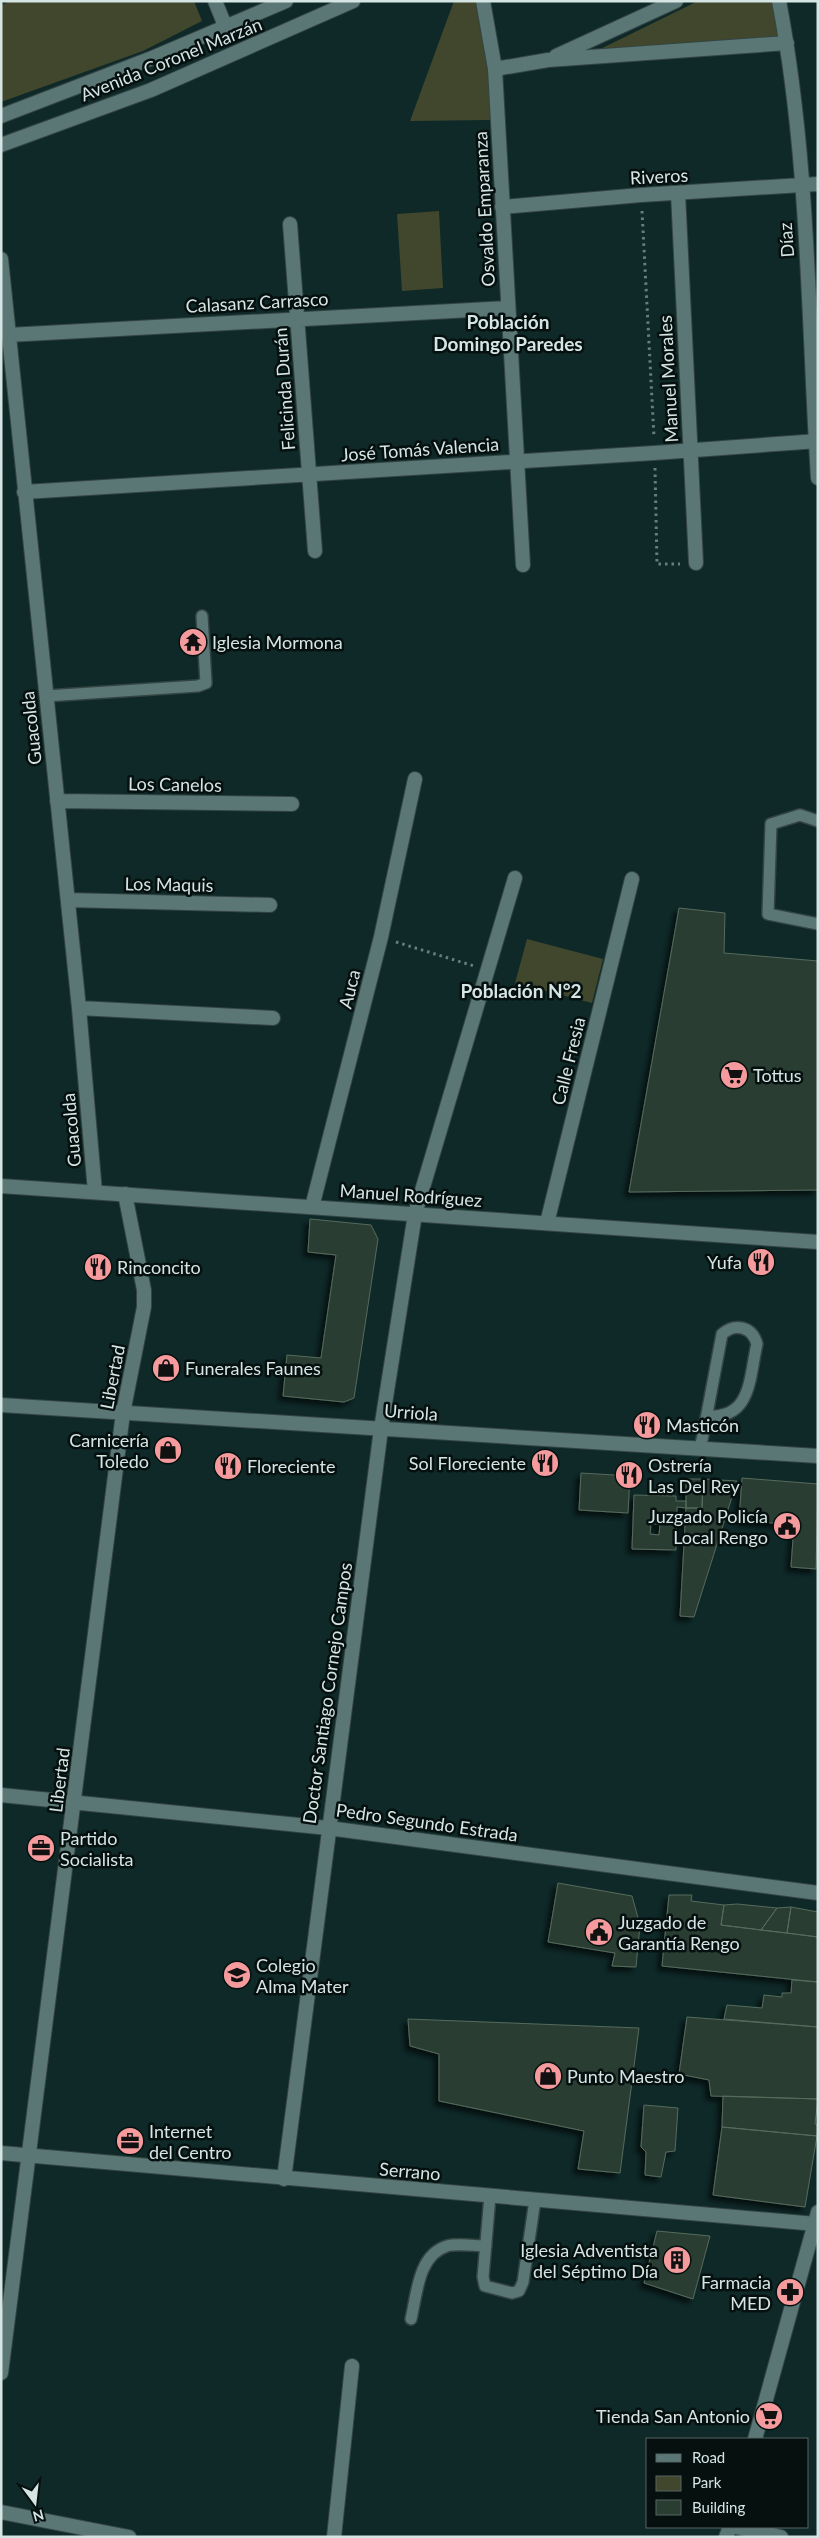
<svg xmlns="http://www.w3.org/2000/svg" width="819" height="2538" font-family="Lato,sans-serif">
<defs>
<filter id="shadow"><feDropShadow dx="-4.5" dy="4.5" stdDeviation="2.5" flood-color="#0009"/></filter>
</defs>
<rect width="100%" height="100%" fill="#0e2928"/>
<path fill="#40472d" d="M11,1H194L202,21L143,51L1,102V5Z
M454,1H479L489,57L490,120L410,121Z
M698,1H776L789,44L582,58Z
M439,211L443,288L402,291L397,214Z
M527,939L603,959L592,1003L515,983Z"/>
<path fill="#293d30" stroke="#566b5d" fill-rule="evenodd" filter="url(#shadow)" d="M679,908L725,913L724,953L818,961V1190L629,1192Z
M310,1219L371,1225L378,1239L354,1398L344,1402L283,1396L287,1355L321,1358L336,1255L308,1252Z
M581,1473L630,1476L628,1513L579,1510Z
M742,1478L818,1484L816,1569L791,1567L794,1525L739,1520Z
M686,1479H703L702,1508H686Z
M703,1479L737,1481L694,1617L680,1616L686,1508H702Z
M634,1495L676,1496V1501H686V1508L677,1507L676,1550L632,1549ZM651,1524H660L659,1535L650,1534Z
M558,1883L632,1896L640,1925L636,1967L612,1966L615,1953L548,1942Z
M669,1895H692L691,1901L724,1905L721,1925L818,1937V1982L662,1966Z
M737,1904L777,1908L761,1930L721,1925L724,1905Z
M791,1907L818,1912V1937L787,1933Z
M791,1907L787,1933L761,1930L777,1908Z
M792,1980L818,1982V2027L724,2019L727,2005L762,2008L764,1995L782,1997V1993H791Z
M687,2017L818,2027V2099L711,2096L709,2080L679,2074Z
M408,2019L639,2028L620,2173L578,2169L584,2131L439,2101V2054L410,2046Z
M723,2096L818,2099L815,2124L818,2125L817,2136L722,2127Z
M644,2105L678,2108L675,2151L666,2152L661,2177L645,2175L646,2152L641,2147Z
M722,2127L817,2136L805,2207L713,2195Z
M657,2231L710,2236L693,2299L644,2283Z"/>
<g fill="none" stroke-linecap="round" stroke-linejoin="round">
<defs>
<path id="service" d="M46,696L198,686L206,683L202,616
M818,821L800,815L771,824L768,914L818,924
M700,1449L703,1435L722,1334C735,1323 752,1326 757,1344C749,1378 752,1419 707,1416
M490,2196L483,2277L485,2286L512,2293L519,2291L523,2282L535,2200
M411,2319C417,2294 418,2255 447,2246C458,2243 475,2246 486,2246"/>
<path id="minor" d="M215,1L226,28
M483,1L495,69L523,565
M779,1C809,158 808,320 818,478
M556,56L676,1
M495,69L548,60L787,43
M678,193L696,563
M502,207L641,195L818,184
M290,224L315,551
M1,259L79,1008L95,1192
M8,335L508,308
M24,492L654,453L818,441
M57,801L292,804
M68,900L270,905
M79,1008L273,1018
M312,1207L381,937L415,779
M547,1223L632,879
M1,1795L328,1828L818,1893
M284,2179L381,1429L415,1214L515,878
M1,2373L123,1413L144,1307V1290L125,1194
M736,2527L781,2537
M334,2537L352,2366"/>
<path id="tertiary" d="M1,116L152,58L286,1
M1,145L151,90L353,1
M1,2153L816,2224
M1,2512L129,2537"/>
<path id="secondary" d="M1,1186L818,1242
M1,1405L818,1456
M755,2439L818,2212
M726,2537L730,2527"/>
</defs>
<use href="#service" stroke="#334543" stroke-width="14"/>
<use href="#minor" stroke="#334543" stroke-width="16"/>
<use href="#tertiary" stroke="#334543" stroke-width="16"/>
<use href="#secondary" stroke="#334543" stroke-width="16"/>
<path stroke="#687e7d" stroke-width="3" stroke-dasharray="2.5 4" stroke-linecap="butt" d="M642,211L654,437
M655,468L657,564H680
M396,942L474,966"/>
<use href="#service" stroke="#5a7775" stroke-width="11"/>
<use href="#minor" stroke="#5a7775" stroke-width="14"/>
<use href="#tertiary" stroke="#5a7775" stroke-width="14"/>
<use href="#secondary" stroke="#5a7775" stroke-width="14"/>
</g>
<defs>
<symbol id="temple-disc" viewBox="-11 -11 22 22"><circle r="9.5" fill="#f59b9d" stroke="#05100f"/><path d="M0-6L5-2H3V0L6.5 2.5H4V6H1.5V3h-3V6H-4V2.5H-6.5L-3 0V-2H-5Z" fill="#111"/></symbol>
<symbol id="supermarket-disc" viewBox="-11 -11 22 22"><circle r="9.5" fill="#f59b9d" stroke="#05100f"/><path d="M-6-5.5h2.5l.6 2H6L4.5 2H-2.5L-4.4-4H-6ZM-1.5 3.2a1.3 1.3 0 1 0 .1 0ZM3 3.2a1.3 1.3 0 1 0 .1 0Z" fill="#111"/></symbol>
<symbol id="restaurant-disc" viewBox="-11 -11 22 22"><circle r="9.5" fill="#f59b9d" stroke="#05100f"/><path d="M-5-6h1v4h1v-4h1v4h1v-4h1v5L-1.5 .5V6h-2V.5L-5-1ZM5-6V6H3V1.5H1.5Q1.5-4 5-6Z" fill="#111"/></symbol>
<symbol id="shop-disc" viewBox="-11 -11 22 22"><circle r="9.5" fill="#f59b9d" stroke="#05100f"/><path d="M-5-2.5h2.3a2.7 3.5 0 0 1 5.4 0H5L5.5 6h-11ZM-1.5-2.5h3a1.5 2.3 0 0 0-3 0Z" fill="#111"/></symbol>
<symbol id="civic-disc" viewBox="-11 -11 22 22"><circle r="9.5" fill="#f59b9d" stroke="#05100f"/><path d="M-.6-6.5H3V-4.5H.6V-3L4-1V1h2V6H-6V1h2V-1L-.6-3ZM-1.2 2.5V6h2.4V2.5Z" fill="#111"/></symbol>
<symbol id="office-disc" viewBox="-11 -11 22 22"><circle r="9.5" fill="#f59b9d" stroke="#05100f"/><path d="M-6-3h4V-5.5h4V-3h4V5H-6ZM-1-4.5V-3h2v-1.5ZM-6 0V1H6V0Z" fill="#111"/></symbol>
<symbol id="school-disc" viewBox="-11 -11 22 22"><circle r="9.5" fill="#f59b9d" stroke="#05100f"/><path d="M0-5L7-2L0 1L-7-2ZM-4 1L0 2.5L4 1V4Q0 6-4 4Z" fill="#111"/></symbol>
<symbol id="building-disc" viewBox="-11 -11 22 22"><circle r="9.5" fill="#f59b9d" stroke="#05100f"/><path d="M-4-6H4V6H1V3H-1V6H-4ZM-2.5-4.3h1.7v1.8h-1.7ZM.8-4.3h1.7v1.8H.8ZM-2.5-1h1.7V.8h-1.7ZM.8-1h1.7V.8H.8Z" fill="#111"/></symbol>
<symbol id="pharmacy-disc" viewBox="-11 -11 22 22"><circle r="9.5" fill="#f59b9d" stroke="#05100f"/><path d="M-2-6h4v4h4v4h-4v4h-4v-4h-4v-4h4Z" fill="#111"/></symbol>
</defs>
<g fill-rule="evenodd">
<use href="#temple-disc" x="177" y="626" width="32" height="32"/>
<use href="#supermarket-disc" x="718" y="1059" width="32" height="32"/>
<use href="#restaurant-disc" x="745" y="1246" width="32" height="32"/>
<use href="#restaurant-disc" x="82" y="1251" width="32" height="32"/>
<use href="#shop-disc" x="150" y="1352" width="32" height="32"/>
<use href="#restaurant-disc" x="631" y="1409" width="32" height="32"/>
<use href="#shop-disc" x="152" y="1434" width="32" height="32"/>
<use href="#restaurant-disc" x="529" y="1447" width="32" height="32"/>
<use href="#restaurant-disc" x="212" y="1450" width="32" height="32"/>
<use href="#restaurant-disc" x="613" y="1459" width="32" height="32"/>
<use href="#civic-disc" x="771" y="1510" width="32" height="32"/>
<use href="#office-disc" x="25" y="1832" width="32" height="32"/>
<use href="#civic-disc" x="583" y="1916" width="32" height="32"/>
<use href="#school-disc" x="221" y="1959" width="32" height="32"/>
<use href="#shop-disc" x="532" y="2060" width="32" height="32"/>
<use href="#office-disc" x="114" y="2125" width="32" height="32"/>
<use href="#building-disc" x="661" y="2244" width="32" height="32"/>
<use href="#pharmacy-disc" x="774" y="2276" width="32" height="32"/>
<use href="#supermarket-disc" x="753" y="2400" width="32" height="32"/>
</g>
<g text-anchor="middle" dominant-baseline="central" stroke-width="5" stroke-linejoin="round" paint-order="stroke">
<g font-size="18" fill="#d5e5e4" stroke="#05100f">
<text transform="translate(171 59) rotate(-22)">Avenida Coronel Marzán</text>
<text transform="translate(659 176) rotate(-3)">Riveros</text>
<text transform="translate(484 209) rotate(-93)">Osvaldo Emparanza</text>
<text transform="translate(786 240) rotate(-94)">Díaz</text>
<text transform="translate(257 302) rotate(-3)">Calasanz Carrasco</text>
<text transform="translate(668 379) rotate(-93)">Manuel Morales</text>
<text transform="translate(284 389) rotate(-94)">Felicinda Durán</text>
<text transform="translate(420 449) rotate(-4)">José Tomás Valencia</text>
<text transform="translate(31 728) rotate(-96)">Guacolda</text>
<text transform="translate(175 784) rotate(1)">Los Canelos</text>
<text transform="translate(169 884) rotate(1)">Los Maquis</text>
<text transform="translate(349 989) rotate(-76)">Auca</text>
<text transform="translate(568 1061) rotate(-76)">Calle Fresia</text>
<text transform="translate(71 1130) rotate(-95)">Guacolda</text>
<text transform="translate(411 1195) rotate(4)">Manuel Rodríguez</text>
<text transform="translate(112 1377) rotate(-79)">Libertad</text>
<text transform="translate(411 1412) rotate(4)">Urriola</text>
<text transform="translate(327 1693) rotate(-82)">Doctor Santiago Cornejo Campos</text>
<text transform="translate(59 1780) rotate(-83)">Libertad</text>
<text transform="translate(427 1822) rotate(8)">Pedro Segundo Estrada</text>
<text transform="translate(410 2171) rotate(5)">Serrano</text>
</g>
<g font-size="18" fill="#d5e5e4" stroke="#05100f" text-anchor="start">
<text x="212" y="642">Iglesia Mormona</text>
<text x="753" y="1075">Tottus</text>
<text x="742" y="1262" text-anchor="end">Yufa</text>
<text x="117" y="1267">Rinconcito</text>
<text x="185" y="1368">Funerales Faunes</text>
<text x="666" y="1425">Masticón</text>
<text x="149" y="1440" text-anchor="end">Carnicería<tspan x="149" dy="21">Toledo</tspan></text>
<text x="526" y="1463" text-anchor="end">Sol Floreciente</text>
<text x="648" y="1465">Ostrería<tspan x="648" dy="21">Las Del Rey</tspan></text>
<text x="247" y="1466">Floreciente</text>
<text x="768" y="1516" text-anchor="end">Juzgado Policía<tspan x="768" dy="21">Local Rengo</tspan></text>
<text x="60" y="1838">Partido<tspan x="60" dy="21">Socialista</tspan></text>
<text x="618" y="1922">Juzgado de<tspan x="618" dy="21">Garantía Rengo</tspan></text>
<text x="256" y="1965">Colegio<tspan x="256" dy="21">Alma Mater</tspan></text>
<text x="567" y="2076">Punto Maestro</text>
<text x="149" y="2131">Internet<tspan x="149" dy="21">del Centro</tspan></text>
<text x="658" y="2250" text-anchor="end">Iglesia Adventista<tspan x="658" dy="21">del Séptimo Día</tspan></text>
<text x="771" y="2282" text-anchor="end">Farmacia<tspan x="771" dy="21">MED</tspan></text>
<text x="750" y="2416" text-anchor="end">Tienda San Antonio</text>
</g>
<g font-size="19" font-weight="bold" fill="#d5e5e4" stroke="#05100f">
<text x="508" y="321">Población<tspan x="508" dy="22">Domingo Paredes</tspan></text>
<text x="521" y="990">Población N°2</text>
</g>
</g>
<rect width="819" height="2538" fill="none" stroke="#d5e5e4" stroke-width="5"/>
<rect x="646" y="2438" width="162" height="90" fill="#05100f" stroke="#586564"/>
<rect x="656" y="2454" width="25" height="8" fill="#5a7775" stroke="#586564"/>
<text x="692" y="2463" font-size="15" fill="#d5e5e4">Road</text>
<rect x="656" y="2476" width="25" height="15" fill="#40472d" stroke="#586564"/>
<text x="692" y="2488" font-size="15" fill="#d5e5e4">Park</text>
<rect x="656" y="2500" width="25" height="15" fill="#293d30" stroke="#586564"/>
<text x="692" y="2513" font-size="15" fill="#d5e5e4">Building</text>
<g transform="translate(35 2503) rotate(165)" stroke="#05100f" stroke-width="4" paint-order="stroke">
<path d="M0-4L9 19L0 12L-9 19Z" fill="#d5e5e4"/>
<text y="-8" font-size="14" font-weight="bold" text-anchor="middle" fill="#d5e5e4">N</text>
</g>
</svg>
